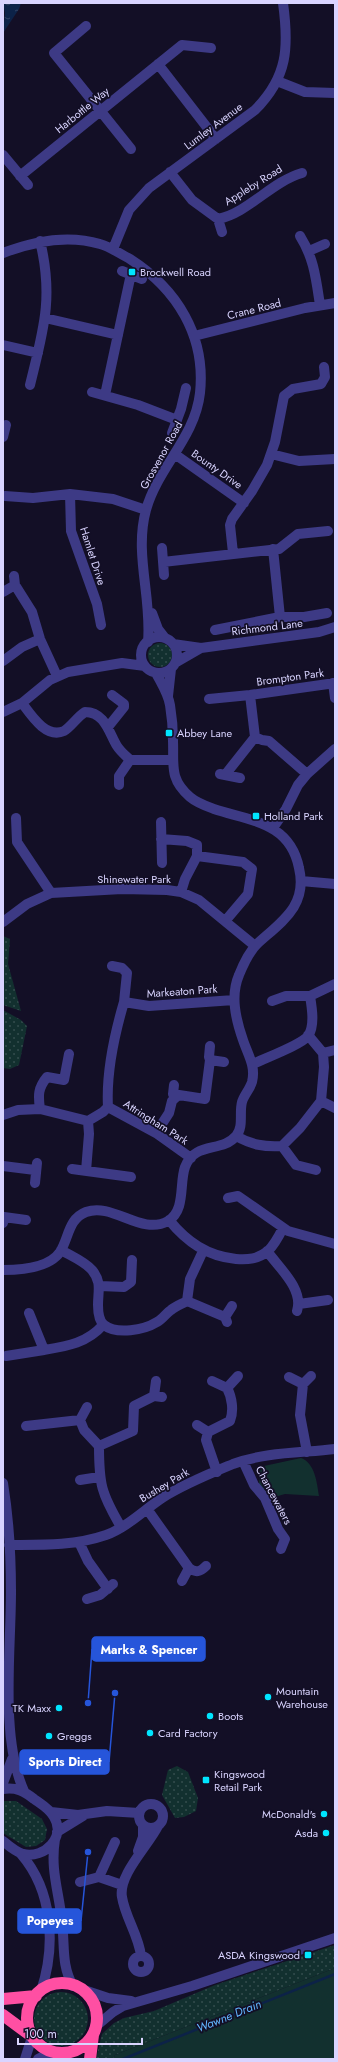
<svg xmlns="http://www.w3.org/2000/svg" width="338" height="2062" font-family="Jost,sans-serif">
<defs>
<pattern id="grass-dots" width="8" height="8" patternUnits="userSpaceOnUse"><rect width="8" height="8" fill="#12302f"/><path d="M2 2h.1M6 6h.1" fill="none" stroke="#344d4e" stroke-width="1.8" stroke-linecap="round"/></pattern>
<pattern id="water-ripples" width="26" height="14" patternUnits="userSpaceOnUse"><rect width="26" height="14" fill="#0c2248"/><path d="M2 4q2-2 4 0t4 0M15 11q2-2 4 0t4 0" fill="none" stroke="#2f4163"/></pattern>
</defs>
<rect width="100%" height="100%" fill="#130f26"/>
<path fill="url(#grass-dots)" d="M148 655a12 12 0 1 1 24 0a12 12 0 1 1-24 0Z
M3,936L10,939L8,964L21,1011L3,1005Z
M3,1010L21,1020L27,1026L19,1065L10,1069L3,1068Z
M177,1766L188,1772L198,1798L196,1811L184,1817L175,1818L162,1795L168,1770Z
M3,1801H16L42,1819L47,1829L45,1840L36,1846L26,1847L3,1833Z
M335,1945V1968L115,2055L113,2059H96L102,2034L114,2023L124,2018L154,2011L215,1985Z
M34 2019a27 27 0 1 1 54 0a27 27 0 1 1-54 0Z"/>
<path fill="#12302f" d="M301,1458C315,1463 317,1483 319,1496L285,1494L271,1498L259,1484L260,1471L264,1466Z
M335,1968V2059H113L115,2055Z"/>
<path fill="url(#water-ripples)" d="M3,3H21L19,9L3,33L5,13Z"/>
<g fill="none" stroke-linecap="round" stroke-linejoin="round">
<path stroke="#0c2248" stroke-width="2.5" d="M123,2059L335,1974"/>
<path stroke="#3d3a85" stroke-width="10" d="M86,26L54,53L131,149
M158,64L216,139
M277,81L305,92L335,93
M3,155L28,185
M170,172L192,200L218,219C248,213 271,182 302,173
M20,176L182,45L211,48
M218,219L222,232
M300,236C314,258 316,279 320,305
M113,249L129,210L149,188L255,110C288,77 289,47 283,3
M309,251L325,244
M3,253C34,241 67,234 100,244C111,247 120,254 130,259C177,289 206,336 200,393C195,438 158,467 146,510C134,554 152,597 148,642
M122,271L142,279
M45,318L118,335
M194,336L305,308L335,303
M3,345L38,353
M30,385C43,331 54,298 40,241
M92,392L138,405L177,420
M105,395L131,274
M172,433L181,409L186,388
M3,437L6,425
M271,454L299,461L335,459
M176,455L244,503
M5,496L33,498L70,494
M162,548L164,575
M273,549L280,617
M233,553L230,525L232,519L252,491L267,465L275,442L284,396L293,389L321,384L325,377L324,367
M163,562L279,549L298,534L328,531
M15,585L32,612L40,639L57,676
M3,592L15,585L14,576
M152,613L158,629L165,638
M101,625L97,604L71,531L70,494L113,499L146,510
M215,630L280,617H304L327,613
M141 655a18 18 0 1 1 36 0a18 18 0 1 1-36 0Z
M173,644L201,648L319,632L335,627
M3,661L22,647L40,639
M175,663L201,648
M333,683L335,698
M168,696L171,669
M209,699L250,695L335,683
M22,703C31,715 46,739 64,731C71,727 77,717 85,712C105,712 109,733 117,746C120,751 126,756 130,760H172
M3,712L22,703L50,680L68,672L122,663L145,666
M108,727L124,707V704L112,695
M255,737L262,740L269,741L307,774
M220,774L240,778
M225,775L255,737L250,695
M119,785V776L130,760
M16,818L17,842L51,893
M161,822L162,863
M273,828L286,809L298,785L307,774L335,749
M161,839L187,841L197,845V856L243,862L252,869L248,894L226,920
M301,881L335,884
M181,892L185,879L197,856
M3,922L27,904L51,893L122,889L167,890L181,892L199,900L255,946
M112,966L122,968L127,973L124,1002
M272,1001L286,996H310L335,984
M323,1053L335,1050
M210,1060L224,1062
M253,1064C265,1058 301,1045 308,1036C315,1026 312,1008 310,996
M175,1098L179,1095L205,1099L210,1060L209,1057L210,1046
M321,1101L335,1108
M40,1109C38,1095 38,1088 47,1077L64,1080L69,1054
M3,1115L18,1110L40,1109L88,1121
M88,1121L103,1112L108,1107
M156,1133L169,1113L172,1101L175,1098L173,1094L174,1085
M236,1136C252,1145 264,1147 282,1146L300,1128L321,1101L324,1067L323,1053L308,1035
M282,1146L296,1165L316,1170
M191,1158L156,1133L108,1107C106,1072 114,1036 124,1002L149,1006L234,1000
M3,1166L35,1170
M72,1169L131,1177
M86,1171L89,1134L88,1121
M35,1183L37,1163
M228,1198L238,1196L288,1231L335,1244
M169,1220C187,1242 207,1256 236,1259C248,1260 258,1259 268,1251C274,1245 279,1236 283,1228
M3,1223L4,1217L26,1220
M61,1250C71,1256 84,1261 92,1270C102,1282 98,1291 98,1305C98,1311 99,1321 104,1325C117,1335 144,1330 157,1322C163,1319 166,1313 171,1310C176,1306 182,1304 187,1301L190,1279L203,1251
M267,1251C279,1268 304,1289 297,1311
M3,1270C21,1270 49,1268 60,1252C69,1238 68,1219 86,1212C113,1202 141,1236 168,1221C186,1210 179,1184 185,1167C195,1141 222,1153 236,1136C244,1127 239,1113 242,1102C244,1095 250,1089 252,1082C256,1066 248,1055 243,1040C236,1020 230,996 239,975C243,965 249,952 257,944C281,922 308,906 299,868C290,822 250,821 214,809C206,806 197,803 190,797C169,779 174,765 173,741C173,729 172,717 170,705C168,693 161,683 156,673
M100,1286L124,1287L131,1282L132,1260
M187,1301L225,1317
M299,1304L328,1300
M29,1313L44,1350C68,1346 87,1343 103,1325
M227,1322L225,1317L232,1306
M6,1356L44,1350
M289,1377L303,1384L300,1415L307,1452
M212,1381L227,1388
M303,1384L311,1376
M154,1396L156,1381
M80,1420L87,1407
M197,1425L208,1432
M26,1426L80,1420L84,1430L99,1446
M243,1461L254,1485L265,1498L278,1529L285,1539L281,1549
M217,1472L206,1440L208,1432L230,1421C234,1411 232,1397 227,1388L238,1376
M80,1480L99,1477
M3,1483C9,1520 11,1556 11,1592C11,1651 0,1738 24,1791
M147,1509L189,1568L182,1581
M121,1527C101,1493 99,1484 99,1446L133,1431L134,1406L154,1396L162,1397
M79,1542L88,1561L108,1589
M9,1545C42,1545 74,1546 106,1535C126,1528 144,1510 162,1498C184,1484 209,1474 233,1464C265,1452 302,1453 335,1449
M189,1568C196,1573 200,1572 206,1566
M87,1599L100,1595L113,1584
M3,1783L12,1759
M3,1789C16,1787 24,1791 34,1799C41,1804 50,1809 54,1817C66,1837 45,1859 23,1854C16,1852 9,1846 3,1841
M139 1816a12 12 0 1 1 24 0a12 12 0 1 1-24 0Z
M51,1812L78,1815L107,1811L139,1813
M57,1832L83,1816
M55,1839C50,1871 59,1891 62,1922C65,1945 61,1965 73,1986
M115,1842L99,1877L122,1885
M138,1851L143,1837V1825
M21,1854C53,1891 56,1946 41,1991
M80,1882L99,1877
M141,1956C139,1936 125,1917 122,1897C118,1875 148,1846 158,1826
M133 1964a8 8 0 1 1 16 0a8 8 0 1 1-16 0Z
M81,1989L108,1998L131,2001
M95,2027L113,2012L123,2006L192,1986L335,1938
M25,2059L32,2037
M38,2059L52,2052"/>
<path stroke="#ff4fa3" stroke-width="12" d="M27 2018a35 35 0 1 1 70 0a35 35 0 1 1-70 0Z
M3,1999L36,1996
M3,2015L30,2035
M90,2059L93,2035"/>
</g>
<g fill="#00e5ff" stroke="#130f26" stroke-width="1.5">
<rect x="128" y="268" width="8" height="8" rx="2"/>
<rect x="165" y="729" width="8" height="8" rx="2"/>
<rect x="252" y="812" width="8" height="8" rx="2"/>
<circle cx="268" cy="1697" r="4"/>
<circle cx="59" cy="1708" r="4"/>
<circle cx="210" cy="1716" r="4"/>
<circle cx="150" cy="1733" r="4"/>
<circle cx="49" cy="1736" r="4"/>
<rect x="202" y="1776" width="8" height="8" rx="2"/>
<circle cx="324" cy="1814" r="4"/>
<circle cx="326" cy="1833" r="4"/>
<rect x="304" y="1951" width="8" height="8" rx="2"/>
</g>
<g text-anchor="middle" dominant-baseline="central" stroke-width="3.5" stroke-linejoin="round" paint-order="stroke">
<g font-size="11" fill="#d9d4ff" stroke="#130f26">
<text transform="translate(82 110) rotate(-39)">Harbottle Way</text>
<text transform="translate(213 126) rotate(-37)">Lumley Avenue</text>
<text transform="translate(253 185) rotate(-32)">Appleby Road</text>
<text transform="translate(254 309) rotate(-14)">Crane Road</text>
<text transform="translate(161 455) rotate(-61)">Grosvenor Road</text>
<text transform="translate(217 469) rotate(35)">Bounty Drive</text>
<text transform="translate(93 556) rotate(72)">Hamlet Drive</text>
<text transform="translate(267 627) rotate(-7)">Richmond Lane</text>
<text transform="translate(290 677) rotate(-8)">Brompton Park</text>
<text x="134" y="879">Shinewater Park</text>
<text transform="translate(182 991) rotate(-4)">Markeaton Park</text>
<text transform="translate(156 1122) rotate(32)">Attringham Park</text>
<text transform="translate(164 1485) rotate(-31)">Bushey Park</text>
<text transform="translate(274 1495) rotate(62)">Chancewaters</text>
</g>
<g font-size="11" fill="#d9d4ff" stroke="#130f26" text-anchor="start">
<text x="140" y="272">Brockwell Road</text>
<text x="177" y="733">Abbey Lane</text>
<text x="264" y="816">Holland Park</text>
<text x="276" y="1691">Mountain<tspan x="276" dy="13">Warehouse</tspan></text>
<text x="51" y="1708" text-anchor="end">TK Maxx</text>
<text x="218" y="1716">Boots</text>
<text x="158" y="1733">Card Factory</text>
<text x="57" y="1736">Greggs</text>
<text x="214" y="1774">Kingswood<tspan x="214" dy="13">Retail Park</tspan></text>
<text x="316" y="1814" text-anchor="end">McDonald's</text>
<text x="318" y="1833" text-anchor="end">Asda</text>
<text x="300" y="1955" text-anchor="end">ASDA Kingswood</text>
</g>
<g font-size="12" font-style="italic" fill="#62b6ff" stroke="#130f26">
<text transform="translate(229 2016) rotate(-22)">Wawne Drain</text>
</g>
</g>
<path fill="none" stroke="#2655da" stroke-width="1.5" d="M88 1703L92 1649M115 1693L109 1762M88 1852L81 1921"/>
<g fill="#2655da" stroke="#130f26" stroke-width="1.5">
<circle cx="88" cy="1703" r="4"/>
<circle cx="115" cy="1693" r="4"/>
<circle cx="88" cy="1852" r="4"/>
</g>
<g fill="#2655da" stroke="#2655da" stroke-width="1.5">
<rect x="92" y="1637" width="113" height="24" rx="4"/>
<rect x="20" y="1750" width="89" height="24" rx="4"/>
<rect x="18" y="1909" width="63" height="24" rx="4"/>
</g>
<g font-size="12" text-anchor="middle" font-weight="bold" fill="#fff">
<text x="149" y="1654">Marks &amp; Spencer</text>
<text x="65" y="1766">Sports Direct</text>
<text x="50" y="1925">Popeyes</text>
</g>
<rect width="338" height="2062" fill="none" stroke="#d9d4ff" stroke-width="8"/>
<path d="M18 2038v6h124v-6" fill="none" stroke="#d9d4ff" stroke-width="2"/>
<text x="24" y="2038" font-size="12" fill="#d9d4ff" stroke="#130f26" stroke-width="3" paint-order="stroke">100 m</text>
</svg>
